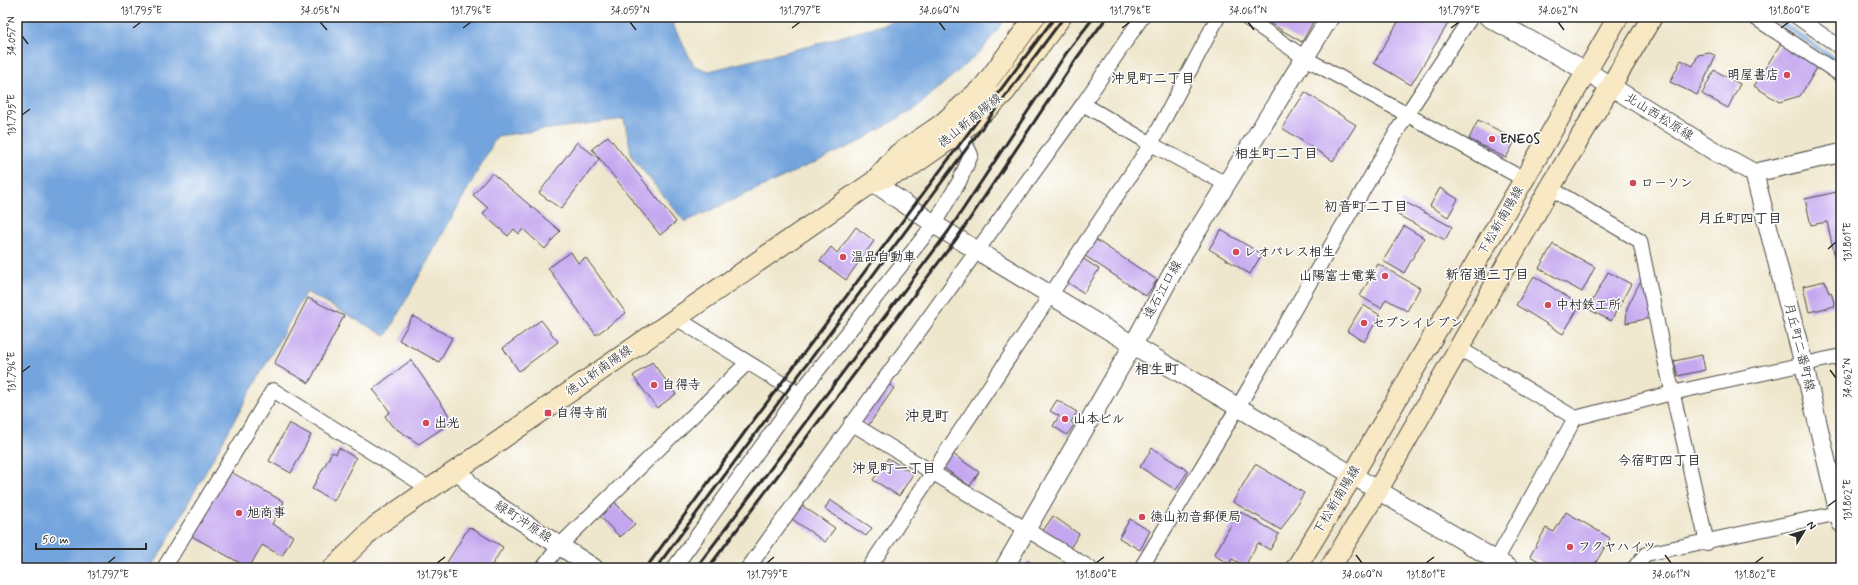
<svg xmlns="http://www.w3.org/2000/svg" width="1858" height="585" font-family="Mynerve,'Klee One',sans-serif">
<rect width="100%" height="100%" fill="#fff"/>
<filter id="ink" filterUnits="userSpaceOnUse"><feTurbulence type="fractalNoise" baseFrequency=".025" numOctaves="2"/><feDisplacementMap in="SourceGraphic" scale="8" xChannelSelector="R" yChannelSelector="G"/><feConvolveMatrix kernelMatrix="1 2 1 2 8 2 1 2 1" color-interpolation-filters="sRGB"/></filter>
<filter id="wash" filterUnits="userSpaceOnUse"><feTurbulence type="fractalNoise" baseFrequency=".012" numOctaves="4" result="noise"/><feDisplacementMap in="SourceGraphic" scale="16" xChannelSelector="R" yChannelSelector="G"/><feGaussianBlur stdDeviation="0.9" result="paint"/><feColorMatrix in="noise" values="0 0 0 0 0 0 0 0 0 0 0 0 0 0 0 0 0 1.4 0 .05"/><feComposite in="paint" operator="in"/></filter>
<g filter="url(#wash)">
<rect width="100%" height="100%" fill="#efe7cd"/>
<path fill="#73a4dd" stroke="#4f6884" d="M17,17H669L694,66L709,71L810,46L909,17H1007L982,50L917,107L857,143L685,222L632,157L624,119L497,136L386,336L306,292L152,568H17Z"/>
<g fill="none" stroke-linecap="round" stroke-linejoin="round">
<path stroke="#73a4dd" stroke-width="4.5" d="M1773,17L1841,64"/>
</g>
<g id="blocks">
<path fill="#c5a7ef" d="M1259,17H1305L1313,22L1302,42Z
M1401,17H1441L1449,22L1411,85L1374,63Z
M1783,40L1820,63L1800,96L1779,102L1754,86Z
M1710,53L1716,56L1697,95L1670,82L1681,60L1693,66L1698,55Z
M1714,70L1740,84L1728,108L1702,94Z
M1305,92L1356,125L1333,161L1282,128Z
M1478,120L1516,139L1506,158L1469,139Z
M608,136L676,222L660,235L592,149Z
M577,142L599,159L561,209L539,193Z
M492,173L560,231L545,249L523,229L519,234L514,229L508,236L483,214L488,208L473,195Z
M1440,188L1458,199L1448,217L1430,206Z
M1841,191V260L1836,261L1827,222L1811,225L1805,199Z
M1403,201L1452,227L1445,240L1396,214Z
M1404,226L1424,238L1404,273L1383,261Z
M856,227L874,241L846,280L820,261L831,247L837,253Z
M1221,230L1262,254L1250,274L1209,249Z
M1090,236L1157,280L1146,296L1079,252Z
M1553,244L1595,267L1582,292L1539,268Z
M571,252L578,263L586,258L626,313L596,335L548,268Z
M1076,254L1099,269L1084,293L1061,278Z
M1378,264L1420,288L1407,311L1386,299L1381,308L1360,296Z
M1608,272L1631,284L1611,321L1588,309Z
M1534,276L1580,305L1563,334L1516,305Z
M1649,281L1656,317L1626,323L1627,308L1640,282Z
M1825,281L1829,293L1831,292L1835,306L1809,312L1803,286Z
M308,298L344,316L309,383L274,364Z
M1363,305L1380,315L1364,342L1347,331Z
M413,316L452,338L439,362L399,340Z
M541,320L558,342L519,371L503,348Z
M1702,355L1705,370L1678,376L1674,361Z
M411,360L453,421L419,444L392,426L385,416L390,412L373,389Z
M652,362L676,394L657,408L633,376Z
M879,377L894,388L868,426L853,415Z
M1057,400L1077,412L1071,422L1074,425L1067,435L1053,426L1059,416L1050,411Z
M289,423L311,435L291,473L269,461Z
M339,448L356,458L334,501L312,489L332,452L336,454Z
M1152,448L1188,471L1176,490L1140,467Z
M947,450L979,472L970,486L938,464Z
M888,458L913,474L899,496L873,480Z
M1255,464L1304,493L1281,530L1233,502Z
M224,468L284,502L272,524L293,536L282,556L262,545L249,568L188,534Z
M607,494L635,524L620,537L592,508Z
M794,500L835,528L825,542L785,514Z
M830,500L872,528L866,536L825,509Z
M1239,511L1279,534L1270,550L1258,543L1245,566L1232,559L1229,564L1214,555Z
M1566,512L1610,538L1595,564L1603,568H1551L1530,556L1546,528L1554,532Z
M1053,516L1079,534L1069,550L1042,532Z
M1130,519L1150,531L1140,550L1119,538Z
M469,527L503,547L490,568H453L446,564Z
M1028,561L1039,568H1024Z"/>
</g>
</g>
<g filter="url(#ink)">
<use href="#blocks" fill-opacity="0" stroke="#484743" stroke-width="1"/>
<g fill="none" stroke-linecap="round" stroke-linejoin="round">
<defs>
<path id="minor" d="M1245,17L1305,58L1525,180
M1754,17L1841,75
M1797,17L1841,48
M1083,104L1151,144L1226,184
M1550,188L1640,241L1663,351L1707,543
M676,318L799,394
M1459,348L1575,418L1672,393L1841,356
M851,423L1090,568
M164,568L273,390L430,489
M543,568L559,546L747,363
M674,568L799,394L934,224L959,182L971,155L960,132
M748,568L1083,104L1142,17
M869,568L1151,144L1218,17
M1141,568L1238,407L1407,114L1471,17
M1492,568L1575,418
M1634,568L1646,554L1839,513"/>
<path id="tertiary" d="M1488,17L1588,72L1714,151L1754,173L1841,153
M1754,173L1804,365L1841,523
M873,182L940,228L1133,345L1509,568
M458,469L475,491L594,568
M1004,568L1133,345L1181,257L1330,17"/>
<path id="secondary" d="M876,179L898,154L942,124L984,86L1035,17
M333,568L376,526L873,182L907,169L960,132L991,106L1005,92L1061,17
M1296,568L1353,475L1618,17
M1330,568L1378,490L1550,188L1652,17"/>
</defs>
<use href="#minor" stroke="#484743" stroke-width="16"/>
<use href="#tertiary" stroke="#484743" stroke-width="20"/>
<use href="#secondary" stroke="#484743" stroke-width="22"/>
<use href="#minor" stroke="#fff" stroke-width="14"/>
<use href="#tertiary" stroke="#fff" stroke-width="18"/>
<use href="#secondary" stroke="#f8e8c3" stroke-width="20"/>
<path stroke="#2b2b2b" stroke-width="3" d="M646,568L750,425L1055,17
M656,568L1064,17
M696,568L948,232L1067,52L1094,17
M708,568L957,238L1076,59L1107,17"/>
</g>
</g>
<path fill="none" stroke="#2b2b2b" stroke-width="1.5" d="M320,22L327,30M630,22L636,30M939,22L945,30M1248,22L1254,30M1558,22L1564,30M133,28L141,22M463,28L471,22M792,28L800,22M1122,28L1130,22M1451,28L1459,22M1781,28L1789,22M22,36L28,44M22,115L30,109M1828,249L1836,242M1830,370L1836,378M22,372L30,366M1828,506L1836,500M1356,555L1362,563M1665,555L1671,563M108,563L115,557M437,563L445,557M767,563L774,557M1096,563L1104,557M1426,563L1434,557M1755,563L1763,557"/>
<g fill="#d1495b" stroke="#fff" stroke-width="1.5">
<circle cx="1787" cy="75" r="4"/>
<circle cx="1492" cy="139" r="4"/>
<circle cx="1633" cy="183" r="4"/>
<circle cx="1236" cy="252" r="4"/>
<circle cx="843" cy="257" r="4"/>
<circle cx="1385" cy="276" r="4"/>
<circle cx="1548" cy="305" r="4"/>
<circle cx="1364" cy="323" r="4"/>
<circle cx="654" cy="385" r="4"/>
<rect x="544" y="409" width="8" height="8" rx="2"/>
<circle cx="1065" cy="419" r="4"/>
<circle cx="426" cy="423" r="4"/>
<circle cx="239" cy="513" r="4"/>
<circle cx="1142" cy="517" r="4"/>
<circle cx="1570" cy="547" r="4"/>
</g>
<g text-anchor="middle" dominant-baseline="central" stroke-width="3" stroke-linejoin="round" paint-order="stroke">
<g font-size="13" font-weight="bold" fill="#2b2b2b" stroke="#fff" text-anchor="start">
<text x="1779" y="75" text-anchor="end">明屋書店</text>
<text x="1500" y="139">ENEOS</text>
<text x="1641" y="183">ローソン</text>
<text x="1244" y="252">レオパレス相生</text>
<text x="851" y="257">温品自動車</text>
<text x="1377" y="276" text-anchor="end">山陽富士電業</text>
<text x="1556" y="305">中村鉄工所</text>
<text x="1372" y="323">セブンイレブン</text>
<text x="662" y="385">自得寺</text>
<text x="556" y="413">自得寺前</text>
<text x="1073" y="419">山本ビル</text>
<text x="434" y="423">出光</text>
<text x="247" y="513">旭商事</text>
<text x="1150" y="517">徳山初音郵便局</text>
<text x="1578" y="547">フクヤハイツ</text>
</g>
<g font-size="13" fill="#2b2b2b" stroke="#fff">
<text transform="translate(1659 117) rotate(32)">北山西松原線</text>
<text transform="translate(970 121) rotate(-39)">徳山新南陽線</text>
<text transform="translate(1501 221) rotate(-60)">下松新南陽線</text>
<text transform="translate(1163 290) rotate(-61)">遠石江口線</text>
<text transform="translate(1799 347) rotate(76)">月丘町二番町線</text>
<text transform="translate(599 371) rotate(-35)">徳山新南陽線</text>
<text transform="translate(1337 500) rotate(-59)">下松新南陽線</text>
<text transform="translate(523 522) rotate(33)">緑町沖原線</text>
</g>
<g font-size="14" font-weight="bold" fill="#2b2b2b" stroke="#fff">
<text x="1153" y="79">沖見町二丁目</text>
<text x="1276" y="154">相生町二丁目</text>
<text x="1366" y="207">初音町二丁目</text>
<text x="1740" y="219">月丘町四丁目</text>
<text x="1487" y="275">新宿通三丁目</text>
<text x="1659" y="461">今宿町四丁目</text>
<text x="894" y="469">沖見町一丁目</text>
</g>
<g font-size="15" font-weight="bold" fill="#2b2b2b" stroke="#fff">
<text x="1157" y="370">相生町</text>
<text x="927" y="417">沖見町</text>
</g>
</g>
<rect width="1858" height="585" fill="none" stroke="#fff" stroke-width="44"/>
<g transform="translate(1804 531) rotate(52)" stroke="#ffffff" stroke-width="3" paint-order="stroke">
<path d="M0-3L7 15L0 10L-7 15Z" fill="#2b2b2b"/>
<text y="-6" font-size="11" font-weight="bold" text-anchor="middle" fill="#2b2b2b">N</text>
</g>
<path d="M36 543v6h110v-6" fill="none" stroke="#2b2b2b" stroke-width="2"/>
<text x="42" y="543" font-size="12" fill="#2b2b2b" stroke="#ffffff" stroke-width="3" paint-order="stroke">50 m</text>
<rect x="22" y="22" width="1814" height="541" fill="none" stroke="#2b2b2b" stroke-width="1.5"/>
<g font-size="10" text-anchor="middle" fill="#2b2b2b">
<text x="141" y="14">131.795°E</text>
<text x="320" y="14">34.058°N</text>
<text x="471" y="14">131.796°E</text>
<text x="630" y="14">34.059°N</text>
<text x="800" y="14">131.797°E</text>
<text x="939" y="14">34.060°N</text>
<text x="1130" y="14">131.798°E</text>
<text x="1248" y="14">34.061°N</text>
<text x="1459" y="14">131.799°E</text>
<text x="1558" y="14">34.062°N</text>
<text x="1789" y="14">131.800°E</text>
<text transform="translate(11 36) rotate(-90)" y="4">34.057°N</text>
<text transform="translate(11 115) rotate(-90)" y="4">131.795°E</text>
<text transform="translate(1847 242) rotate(-90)" y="4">131.801°E</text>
<text transform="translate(11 372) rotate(-90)" y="4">131.796°E</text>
<text transform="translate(1847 378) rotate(-90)" y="4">34.062°N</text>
<text transform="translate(1847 500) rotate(-90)" y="4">131.802°E</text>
<text x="108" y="578">131.797°E</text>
<text x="437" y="578">131.798°E</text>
<text x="767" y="578">131.799°E</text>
<text x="1096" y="578">131.800°E</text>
<text x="1362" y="578">34.060°N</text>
<text x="1426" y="578">131.801°E</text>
<text x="1671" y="578">34.061°N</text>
<text x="1755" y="578">131.802°E</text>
</g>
</svg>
